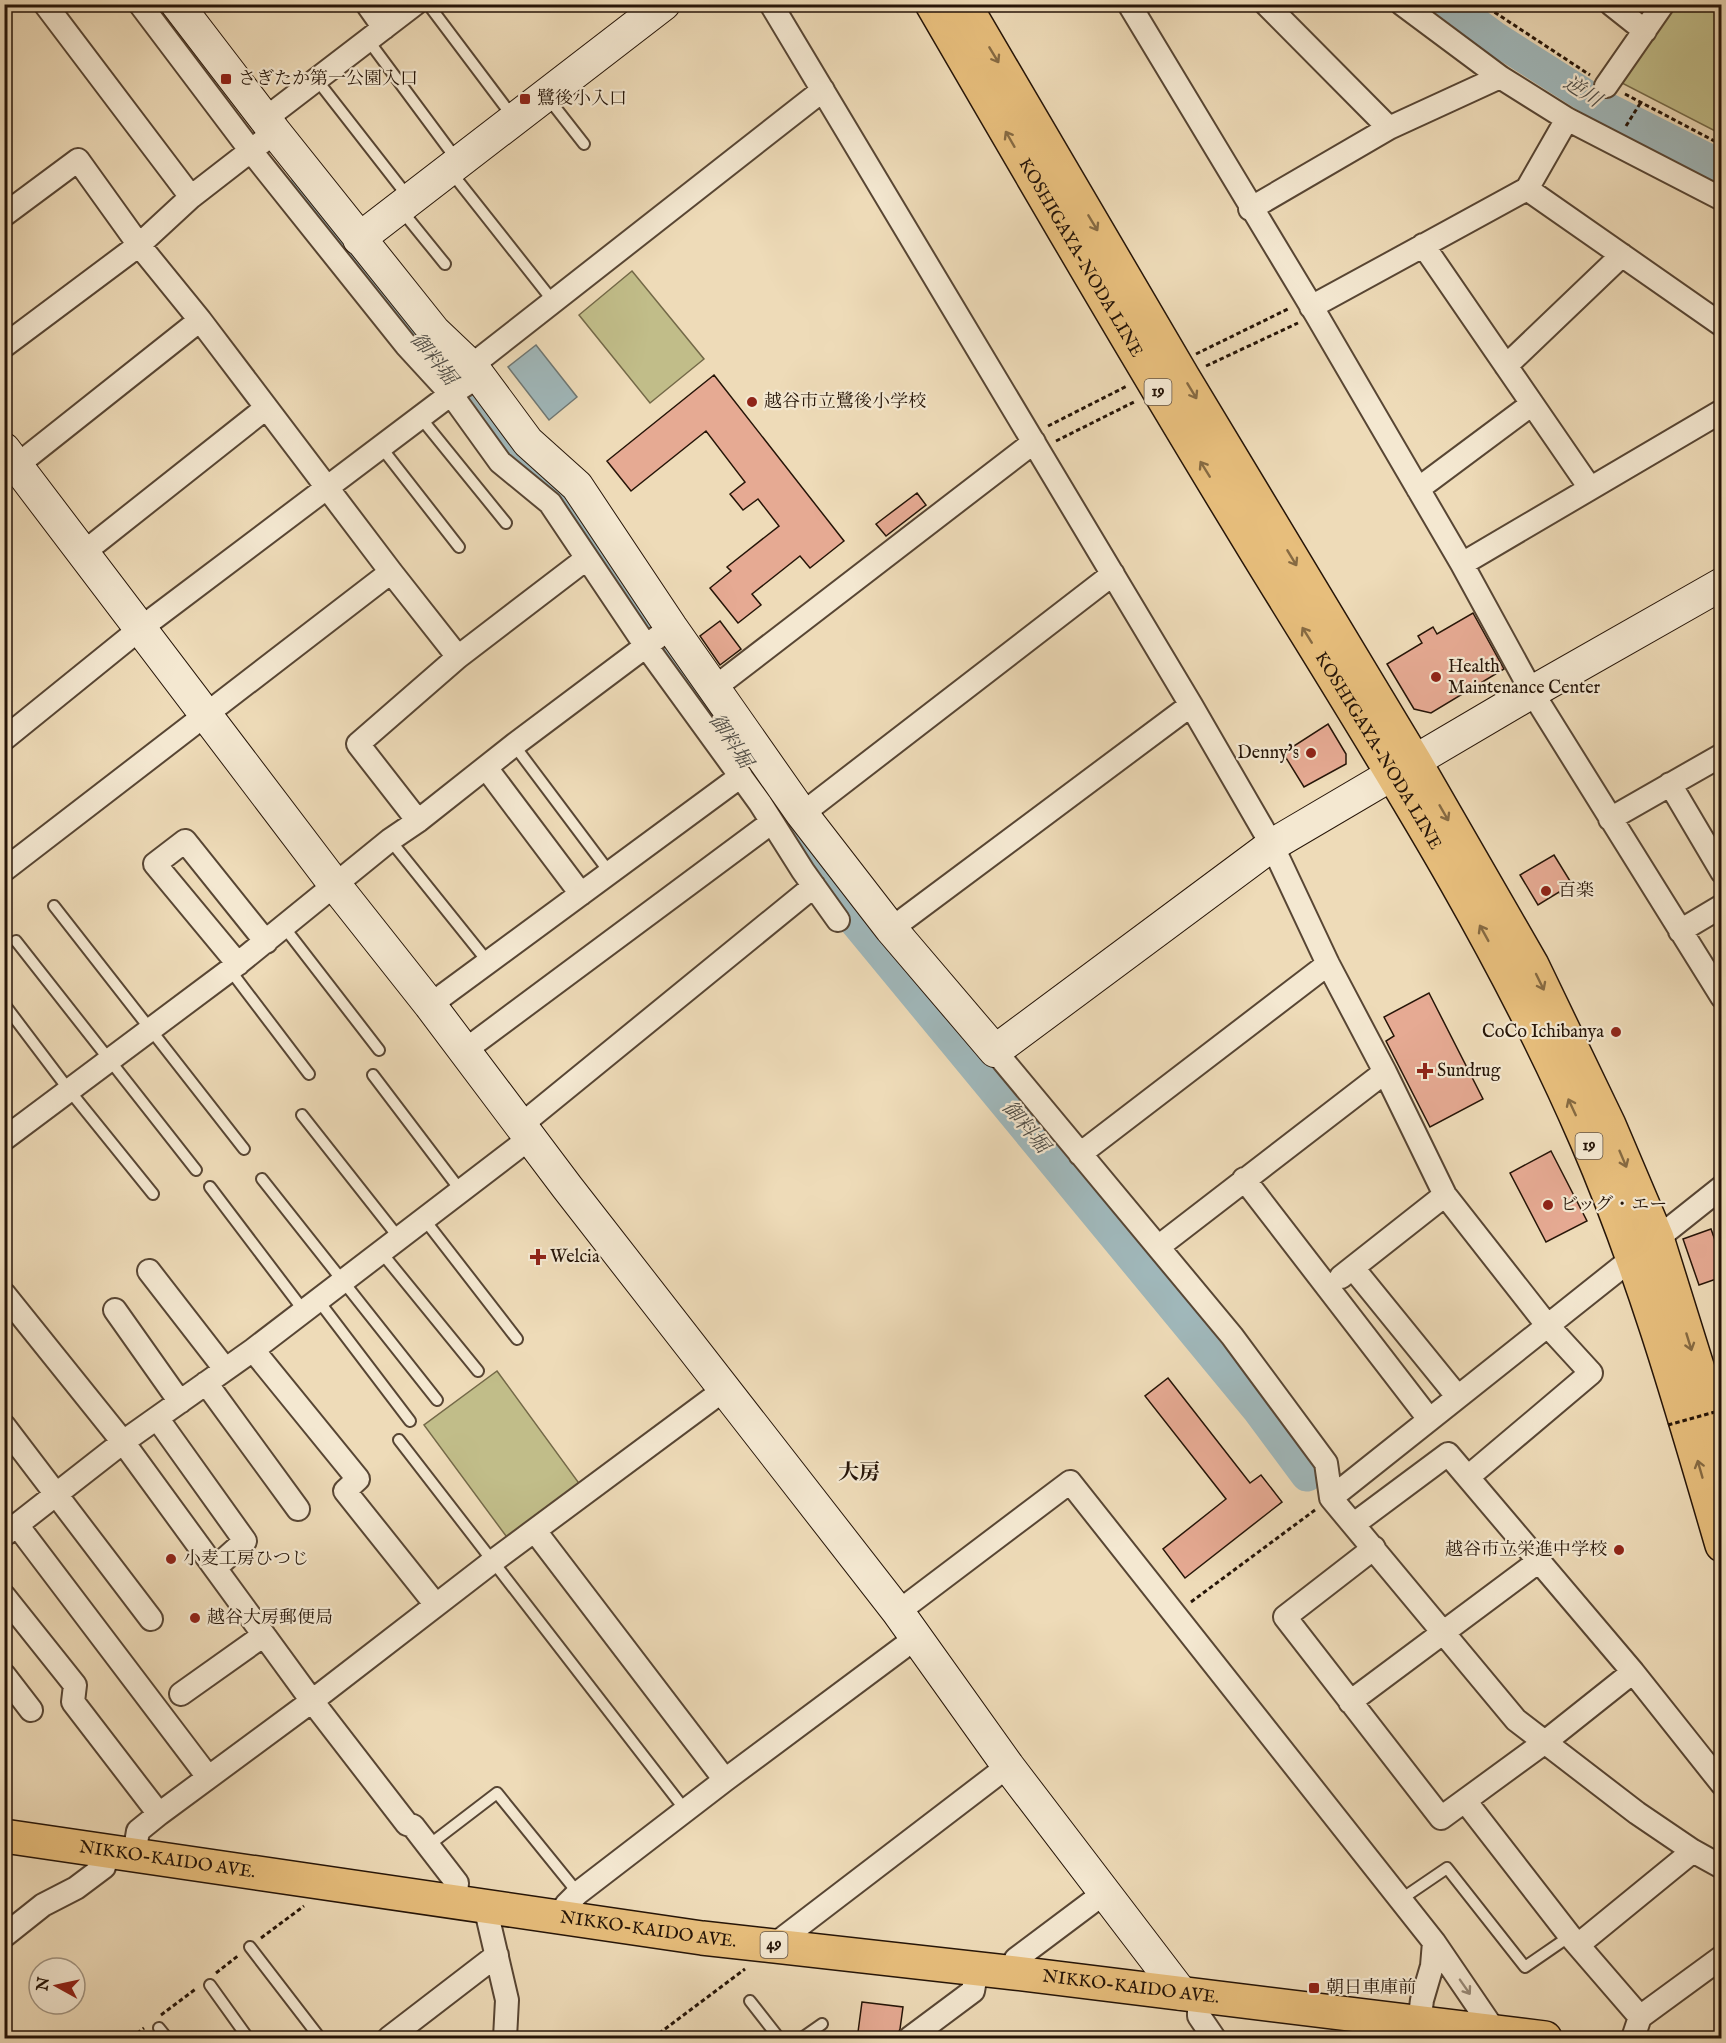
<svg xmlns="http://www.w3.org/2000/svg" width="1726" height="2043" font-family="'IM FELL English','Noto Serif JP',serif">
<rect width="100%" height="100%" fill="#eedbb8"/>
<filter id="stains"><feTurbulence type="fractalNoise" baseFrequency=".00333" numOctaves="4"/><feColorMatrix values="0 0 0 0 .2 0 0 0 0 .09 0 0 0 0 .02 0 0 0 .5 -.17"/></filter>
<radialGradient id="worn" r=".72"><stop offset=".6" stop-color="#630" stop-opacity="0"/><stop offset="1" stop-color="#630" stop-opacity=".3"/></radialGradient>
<path fill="#c1bd89" stroke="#746948" stroke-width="1.5" d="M1677,5H1721V134L1620,82Z
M632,271L704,359L650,403L579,315Z
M497,1371L581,1486L509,1540L424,1425Z"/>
<path fill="#a0b8bb" stroke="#6f7773" stroke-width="1.5" d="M536,345L577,397L549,420L508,367Z"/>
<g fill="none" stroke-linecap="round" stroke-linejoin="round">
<path stroke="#a0b8bb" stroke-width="33" d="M1449,4L1495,38L1605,108L1722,167
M303,191L431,358L488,423L519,463L564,498L735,751
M781,819L833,894L1258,1409L1307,1475"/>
</g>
<path fill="#e6aa93" stroke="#261508" stroke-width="1.5" d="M714,375L844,541L810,568L800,556L752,594L761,605L738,623L710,588L731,571L727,567L779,526L758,499L743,510L730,494L745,482L706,431L631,491L607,461Z
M917,493L926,505L886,536L876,524Z
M1473,613L1504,669L1431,713L1414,709L1387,664L1422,643L1418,636L1433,627L1437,634Z
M720,621L741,649L720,665L700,636Z
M1328,724L1346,754V764L1304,787L1283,753Z
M1554,855L1575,889L1562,897L1559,892L1538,905L1520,875Z
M1429,993L1483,1099L1430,1127L1386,1041L1394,1036L1384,1017Z
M1551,1151L1587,1221L1546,1242L1510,1173Z
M1711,1229L1722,1260V1277L1699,1285L1683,1239Z
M1168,1378L1250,1483L1261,1475L1282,1502L1185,1578L1163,1549L1226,1499L1145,1396Z
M862,2002L903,2007L900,2029L897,2036L858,2032Z"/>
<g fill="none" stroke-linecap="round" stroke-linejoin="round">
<defs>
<path id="lane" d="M428,4L513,117
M368,40L457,160
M317,80L409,198
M548,98L584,144
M451,172L553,301
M402,211L445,264
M420,417L506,523
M381,447L459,547
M514,745L610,873
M390,840L488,962
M54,906L244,1149
M284,927L379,1050
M16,941L196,1170
M230,970L309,1074
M4,1004L69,1090L153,1194
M373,1075L461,1191
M302,1115L399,1238
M262,1179L437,1400
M210,1187L304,1311
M424,1219L517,1339
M381,1252L478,1371
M318,1300L410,1421
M399,1440L686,1811
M429,1845L497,1793L578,1893
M1400,1900L1447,1868L1525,1967L1570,1936
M250,1947L320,2038
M210,1985L248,2038
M750,2001L779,2038
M159,2028L167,2038
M802,2038L822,2024"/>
<path id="street" d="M45,4L191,197
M140,4L251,151L406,345L451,394L500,462L550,503L646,646L760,803L803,871L838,920
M367,4L384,28
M771,4L1191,705L1272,845L1328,964L1385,1072L1445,1195L1547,1325L1591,1373L1468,1477
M1129,4L1316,314L1462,564L1532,692L1722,997
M1266,4L1389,128
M1402,4L1500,77L1567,119L1722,199
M1611,4L1645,31
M1606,86L1663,4
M265,119L415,4
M1527,189L1722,325
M1250,209L1389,128L1500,77
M4,215L78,160L139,245L200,320L391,572L458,657
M1423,245L1590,488
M1311,307L1527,189L1567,119
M4,346L139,245L191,197L262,142
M471,366L823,90
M1506,366L1622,255
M6,474L200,320
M1418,489L1532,404
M83,553L266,408
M1462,564L1722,411
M713,689L1034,442
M4,739L141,628L451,394L479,376
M490,773L581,894
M1670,784L1722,872
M802,814L1113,574
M1610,819L1722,755
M418,821L358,744L458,657L586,559
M4,870L391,572
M891,929L1191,705
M1680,931L1722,906
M238,964L155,864L185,841L266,942
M430,1005L741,776
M464,1051L772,822
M995,1051L1232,1336L1326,1463L1331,1498L1516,1720L1637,1813L1693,1851L1722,1867
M521,1125L814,886
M4,1139L230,970L390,840L418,821L514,745L658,637
M1080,1154L1328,964
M1244,1179L1429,1419
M1158,1247L1385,1072
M1353,1268L1457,1396
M149,1271L225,1369
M1341,1277L1445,1195
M4,1294L123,1442L312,1701L407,1824L413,1826L457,1883L455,1902
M115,1310L180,1402
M253,1350L358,1479L345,1491L436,1605
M206,1383L298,1509
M157,1418L245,1541L215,1568
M4,1426L151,1619
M1331,1498L1722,1187
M1354,1524L1448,1454L1633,1672L1722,1784
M17,1525L208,1777
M535,1531L725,1780
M4,1535L123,1442L253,1350L530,1138
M1374,1548L1285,1617L1441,1818L1545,1742L1633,1672
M4,1596L75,1685L73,1702L159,1814
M898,1612L1070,1482L1434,1942L1496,2033
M4,1675L31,1710
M181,1694L264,1635
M1350,1702L1539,1561
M1466,1802L1570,1936L1640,2017
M134,1855L138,1831L159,1814L312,1701L492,1562L725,1389
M485,1906L507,2000L505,2038
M565,1918L566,1905L578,1893L725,1780L917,1637
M4,1936L43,1905L76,1888L104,1867L107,1851
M774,1945L1008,1766
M1578,1945L1693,1851
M1015,1973L1016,1959L1104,1893
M1199,1996V2016L1214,2038
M1419,2023L1422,2000L1432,1966L1434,1942
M389,2038L497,1955
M910,2038L973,1991L977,1969
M1633,2038L1640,2017L1722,1957"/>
<path id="secondary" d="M177,4L275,132L434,331L474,369L528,442L577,486L671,627L802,814L891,929L995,1051L1272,845L1532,692L1722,584
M359,239L664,4
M4,449L335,885L430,1005L567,1187L898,1612L1008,1766L1182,1994"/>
<g id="primary">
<path id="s1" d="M932,4C1039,188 1146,372 1257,553C1374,744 1497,933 1586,1139C1643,1271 1682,1408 1722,1545"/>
<path d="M964,4L1183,377L1415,762L1532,965L1609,1125L1657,1238L1722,1446"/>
<path id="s2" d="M4,1836L702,1938L1015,1973L1545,2038"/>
</g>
</defs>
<use href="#lane" stroke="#584634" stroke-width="14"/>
<use href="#street" stroke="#584634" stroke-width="26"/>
<use href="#secondary" stroke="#261508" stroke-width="34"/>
<use href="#primary" stroke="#261508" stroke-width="36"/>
<path stroke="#261508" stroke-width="3" stroke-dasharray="4.5 3" stroke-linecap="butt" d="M1482,4L1590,75
M1625,94L1722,145
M1626,126L1641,102
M1196,354L1290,308
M1206,366L1298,323
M1048,426L1127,386
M1056,441L1136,401
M1191,1602L1315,1510
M261,1938L304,1906
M216,1973L239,1955
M161,2015L197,1988
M131,2038L144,2028
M653,2038L745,1969"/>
<use href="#lane" stroke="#f4e8d1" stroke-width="10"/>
<use href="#street" stroke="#f4e8d1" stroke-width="22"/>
<use href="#secondary" stroke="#f4e8d1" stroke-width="32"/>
<use href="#primary" stroke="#e7be7c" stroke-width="33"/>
<path stroke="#261508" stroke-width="3" stroke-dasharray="4.5 3" stroke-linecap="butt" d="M1668,1425L1722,1410"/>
</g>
<defs><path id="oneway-shaft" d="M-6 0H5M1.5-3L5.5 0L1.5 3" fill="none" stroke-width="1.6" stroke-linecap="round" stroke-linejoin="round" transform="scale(1.5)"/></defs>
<g stroke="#866a42">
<use href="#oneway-shaft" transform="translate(994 55) rotate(59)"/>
<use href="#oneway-shaft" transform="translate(1010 139) rotate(-120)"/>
<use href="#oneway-shaft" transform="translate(1093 223) rotate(59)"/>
<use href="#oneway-shaft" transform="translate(1192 391) rotate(59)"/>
<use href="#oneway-shaft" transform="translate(1205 469) rotate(-122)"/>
<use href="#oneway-shaft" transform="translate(1292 558) rotate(59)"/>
<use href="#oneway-shaft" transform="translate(1307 635) rotate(-122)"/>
<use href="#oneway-shaft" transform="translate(1444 813) rotate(60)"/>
<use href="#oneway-shaft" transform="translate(1484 933) rotate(-119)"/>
<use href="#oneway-shaft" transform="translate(1540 982) rotate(64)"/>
<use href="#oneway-shaft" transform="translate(1572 1107) rotate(-115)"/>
<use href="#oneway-shaft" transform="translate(1623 1159) rotate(67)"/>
<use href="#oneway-shaft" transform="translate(1689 1342) rotate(73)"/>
<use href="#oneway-shaft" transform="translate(1700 1469) rotate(-106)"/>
</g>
<use stroke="#978977" href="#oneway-shaft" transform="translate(1465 1987) rotate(55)"/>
<g fill="#8f2418" stroke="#f4e8d1" stroke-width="2">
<rect x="220" y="73" width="12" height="12" rx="3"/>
<rect x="519" y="93" width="12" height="12" rx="3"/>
<circle cx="752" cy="402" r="6"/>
<circle cx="1436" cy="677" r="6"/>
<circle cx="1311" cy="753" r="6"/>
<circle cx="1546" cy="891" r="6"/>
<circle cx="1616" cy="1032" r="6"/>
<path d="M1422 1062h6v6h6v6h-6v6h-6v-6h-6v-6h6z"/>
<circle cx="1548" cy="1205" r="6"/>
<path d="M535 1248h6v6h6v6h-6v6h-6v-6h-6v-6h6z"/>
<circle cx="1619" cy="1550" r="6"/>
<circle cx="171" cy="1559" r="6"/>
<circle cx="195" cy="1618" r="6"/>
<rect x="1308" y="1982" width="12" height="12" rx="3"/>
</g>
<g text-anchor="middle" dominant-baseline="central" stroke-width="4.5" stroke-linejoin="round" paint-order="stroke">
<g fill="#f4e8d1" stroke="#645444" stroke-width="1.5">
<rect x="1144.5" y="379" width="27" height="26" rx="4.5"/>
<rect x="1575.5" y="1133" width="27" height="26" rx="4.5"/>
<rect x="760.5" y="1932" width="27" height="26" rx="4.5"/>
</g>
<g font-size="16" font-weight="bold" fill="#261508">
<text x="1158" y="392">19</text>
<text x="1589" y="1146">19</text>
<text x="774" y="1945">49</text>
</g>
<g font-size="18" fill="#261508" stroke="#f4e8d1" text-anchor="start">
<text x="238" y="79">さぎたか第一公園入口</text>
<text x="537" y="99">鷺後小入口</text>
<text x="764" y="402">越谷市立鷺後小学校</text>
<text x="1448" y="667">Health<tspan x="1448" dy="21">Maintenance Center</tspan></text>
<text x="1299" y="753" text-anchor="end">Denny's</text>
<text x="1558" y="891">百楽</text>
<text x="1604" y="1032" text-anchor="end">CoCo Ichibanya</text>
<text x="1437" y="1071">Sundrug</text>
<text x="1560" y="1205">ビッグ・エー</text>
<text x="550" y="1257">Welcia</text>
<text x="1607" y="1550" text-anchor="end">越谷市立栄進中学校</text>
<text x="183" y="1559">小麦工房ひつじ</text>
<text x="207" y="1618">越谷大房郵便局</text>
<text x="1326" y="1988">朝日車庫前</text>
</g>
<g font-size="18" fill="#261508" stroke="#f4e8d1">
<text stroke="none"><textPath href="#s1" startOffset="294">KOSHIGAYA-NODA LINE</textPath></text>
<text stroke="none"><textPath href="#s1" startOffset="870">KOSHIGAYA-NODA LINE</textPath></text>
<text stroke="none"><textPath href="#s2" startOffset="165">NIKKO-KAIDO AVE.</textPath></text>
<text stroke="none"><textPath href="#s2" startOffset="651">NIKKO-KAIDO AVE.</textPath></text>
<text stroke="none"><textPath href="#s2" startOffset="1137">NIKKO-KAIDO AVE.</textPath></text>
</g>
<g font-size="20" font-style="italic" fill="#514e47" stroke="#f4e8d1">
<text transform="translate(1582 92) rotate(33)">逆川</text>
<text transform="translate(433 359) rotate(51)">御料堀</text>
<text transform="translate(730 741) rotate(56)">御料堀</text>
<text transform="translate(1025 1127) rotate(50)">御料堀</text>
</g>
<g font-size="21" font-weight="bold" fill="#261508" stroke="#f4e8d1">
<text x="859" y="1473">大房</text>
</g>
</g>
<rect width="1726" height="2043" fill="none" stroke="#eedbb8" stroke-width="24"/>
<rect x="6" y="6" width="1714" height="2031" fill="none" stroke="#261508" stroke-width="3"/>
<rect x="12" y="12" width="1702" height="2019" fill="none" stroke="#261508" stroke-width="1.5"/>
<g transform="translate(57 1986) rotate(278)"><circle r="28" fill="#f4e8d1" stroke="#a29481" stroke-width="1.5"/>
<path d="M0-4.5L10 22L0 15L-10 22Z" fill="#8f2418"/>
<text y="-9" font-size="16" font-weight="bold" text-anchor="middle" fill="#261508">N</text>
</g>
<rect width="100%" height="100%" filter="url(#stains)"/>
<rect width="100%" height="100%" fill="url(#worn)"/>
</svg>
